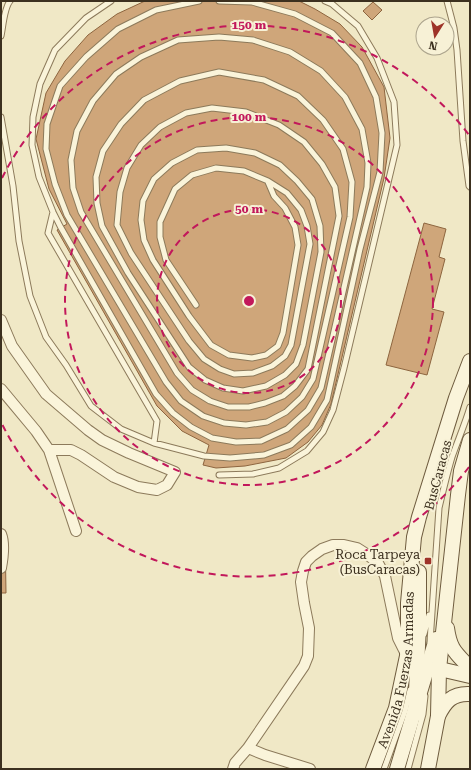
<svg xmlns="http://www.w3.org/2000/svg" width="471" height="770" font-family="'Roboto Serif',serif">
<rect width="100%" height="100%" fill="#f0e8c6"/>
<path fill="#cfa67a" stroke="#8d653f" d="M145,1H299L315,9L340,24L362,47L384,87L390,138L384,178L331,404L322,425L308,442L286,458L245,466L216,468L203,465L209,445L182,431L157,406L57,230L67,224L49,189L36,139L46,93L65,61L88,35L117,14Z
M373,2L382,10L372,20L363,11Z
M424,223L446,229L439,257L445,259L432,309L444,312L427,375L386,365Z
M1,530L5,531L6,593H1Z"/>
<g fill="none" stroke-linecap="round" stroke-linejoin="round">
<defs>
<path id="lane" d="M111,1L86,18L55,50L40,84L33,117L32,145L39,177L53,212L60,226L156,394L173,413L191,427L212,438L236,442L261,441L287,429L308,410L321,388L367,187L368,163L362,129L345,97L321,71L290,52L253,40L219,37L178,40L141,57L116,74L93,101L77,131L71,160L73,188L81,212L177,373L192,390L210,401L228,407H249L265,403L283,396L295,386L308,369L339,216L335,187L322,164L304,142L279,125L246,112L212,108L186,113L160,127L141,145L127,168L120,192L117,225L131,253L189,341L204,359L220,369L234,374L253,373L272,366L285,356L291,345L310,244L307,226L301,210L287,193L268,181L244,171L216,168L192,175L175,189L160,222V237L166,260L196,305
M199,1L156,10L118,29L86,57L60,86L47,124L46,149L55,184L67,215L166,382L181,401L203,416L224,423L246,425L267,422L286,412L302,397L313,379L350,217L352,182L343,149L323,120L298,96L264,80L219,72L180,81L144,100L121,124L103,151L96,177L97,203L102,226L128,273L189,367L205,380L223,388L243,391L266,386L285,375L296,364L303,345L321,252L320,226L312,199L297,181L280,165L255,153L226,148L197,150L172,163L154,179L143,201L141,220L144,240L153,260L189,316L211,345L229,355L252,358L266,355L278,346L283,333L298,245L295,227L285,208L274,196L268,182
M447,1L454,28L457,50L463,141L469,186L470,187
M1,36C3,27 4,8 10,1
M1,117L13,186L19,241L30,296L46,337L66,365L91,406L121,429L154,443L204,456L230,458L264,455L291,445L311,427L327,400L360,249L380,172L382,133L376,97L360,63L332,33L295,14L252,2L219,1
M53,212L48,233L157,421L154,443
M219,475L253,474L279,468L307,451L323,432L333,410L344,368L397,145L394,102L377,58L358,26L332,4L325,1
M424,634L429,615
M430,642L439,508C443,491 447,474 452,457C458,440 465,424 470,407
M384,769L405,711L410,690
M408,769L423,714L425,696"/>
<path id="street" d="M1,320L12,346L46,394L88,430L102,440L129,453L175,472L167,485L157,490L138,487L114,477L81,455L71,450H49
M1,389L36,431L49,450L76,531
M1,534C5,544 3,557 1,568
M248,748L265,755L310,769
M233,769L235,763L248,748L304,666L308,656L309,628L304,603L301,582L303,571L306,562L312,556L322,549L333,545H344L357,548L368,555L378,563L385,576L398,638L406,654"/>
<g id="secondary">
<path d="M447,628C450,650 456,653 470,668"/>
<path d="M431,667L470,676"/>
<path d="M415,714L419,624V572"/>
<path d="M438,716C445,702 452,693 470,694"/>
<path id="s1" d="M373,769L396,708L407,656L408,636V603L414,537L419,517L456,398L470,361"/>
<path d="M397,769L436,639"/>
<path d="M428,769L438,716L439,669L458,495L461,471L470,440"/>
</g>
</defs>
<use href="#lane" stroke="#8c7a5b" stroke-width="7"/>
<use href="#street" stroke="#8c7a5b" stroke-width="12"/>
<use href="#secondary" stroke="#6e5b3e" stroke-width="16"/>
<use href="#lane" stroke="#faf4da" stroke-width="5"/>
<use href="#street" stroke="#faf4da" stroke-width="10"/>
<use href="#secondary" stroke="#faf4da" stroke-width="14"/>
</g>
<g fill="none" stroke="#c2185b" stroke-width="2" stroke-dasharray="7 5">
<circle cx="249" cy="301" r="92"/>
<circle cx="249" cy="301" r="184"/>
<path d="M469 467A276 276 0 0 1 2 424M2 178A276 276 0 0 1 469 135"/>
</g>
<rect fill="#9e3328" stroke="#f7f1d6" stroke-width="1.5" x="424" y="557" width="8" height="8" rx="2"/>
<g text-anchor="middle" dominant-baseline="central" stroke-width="4" stroke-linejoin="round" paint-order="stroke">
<g font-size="13" fill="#3c301f" stroke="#f7f1d6">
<text transform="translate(438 475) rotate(-75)">BusCaracas</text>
<text stroke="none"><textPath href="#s1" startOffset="103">Avenida Fuerzas Armadas</textPath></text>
</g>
<g font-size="13" fill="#3c301f" stroke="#f7f1d6" text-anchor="end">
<text x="420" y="554">Roca Tarpeya<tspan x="420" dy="15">(BusCaracas)</tspan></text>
</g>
</g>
<circle cx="249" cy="301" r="6" fill="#c2185b" stroke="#f7f1d6" stroke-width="2"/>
<g font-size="12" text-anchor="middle" font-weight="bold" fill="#c2185b" stroke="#f7f1d6" stroke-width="4" stroke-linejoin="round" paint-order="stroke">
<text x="249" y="29">150 m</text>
<text x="249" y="121">100 m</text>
<text x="249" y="213">50 m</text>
</g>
<rect width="471" height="770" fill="none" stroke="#3c301f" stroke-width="4"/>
<g transform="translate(435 36) rotate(191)"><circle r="19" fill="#f7f1d6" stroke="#aca48d"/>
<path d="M0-3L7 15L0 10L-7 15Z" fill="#9e3328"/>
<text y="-6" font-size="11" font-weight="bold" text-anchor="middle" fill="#3c301f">N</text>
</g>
</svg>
